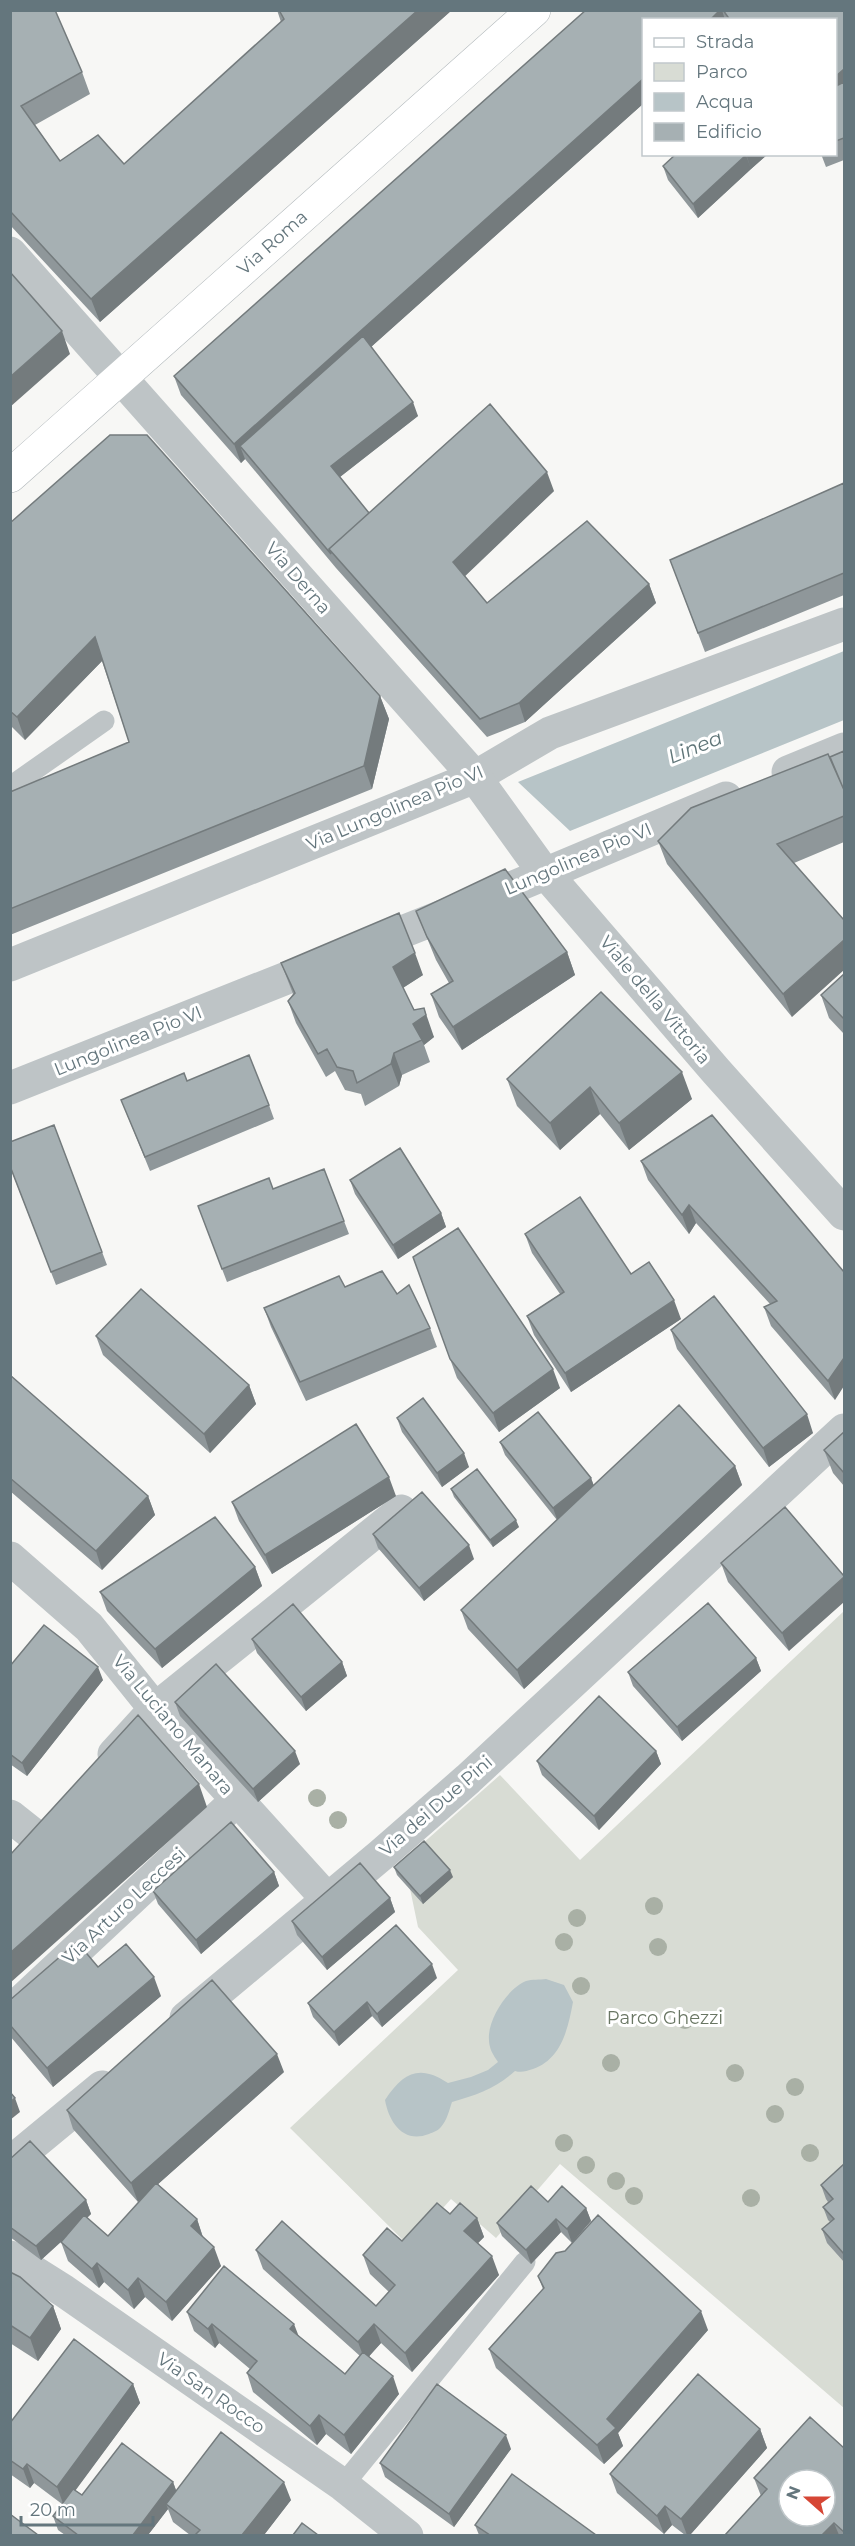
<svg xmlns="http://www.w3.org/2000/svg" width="855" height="2546" font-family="Montserrat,sans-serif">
<rect width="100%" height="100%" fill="#f7f7f5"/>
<path fill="#d8dcd4" d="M844,1611V2408L560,2164L496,2238L451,2199L409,2246L290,2128L458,1970L418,1927L404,1860L500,1775L580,1860Z"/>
<path fill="#b7c4c7" d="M844,651V720L570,831L518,782Z
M546,1979L564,1985L573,2002C568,2028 562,2059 533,2069C526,2071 522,2073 515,2071C496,2088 477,2095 452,2102C449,2111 447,2120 441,2127C438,2131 433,2132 429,2134C403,2144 389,2122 385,2100C403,2072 420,2064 448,2083L471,2077L488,2070L498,2062C493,2055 489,2048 489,2040C487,2020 508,1988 526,1981C532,1979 540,1980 546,1979Z"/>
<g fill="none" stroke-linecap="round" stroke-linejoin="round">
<defs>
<g id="secondary">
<path id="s1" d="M10,476L534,10"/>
</g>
</defs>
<use href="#secondary" stroke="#b1b8bb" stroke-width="34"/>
<path stroke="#bec4c6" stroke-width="21" d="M10,787L104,721
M343,2485L525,2262"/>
<path stroke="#bec4c6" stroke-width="33" d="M10,253L121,378
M788,772L844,749
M10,965L475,777L550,733L844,624
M10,1088L480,901L726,798
M10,1558L89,1627L155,1709L328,1900
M114,1754L155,1709L401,1511
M10,1816L39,1839
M10,2012L237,1800
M186,2018L381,1855L468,1779L844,1430
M10,2163L102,2087
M10,2257L64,2291L343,2485L407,2536"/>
<path stroke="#bec4c6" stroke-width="33" d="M121,378L475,777L537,863L716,1071L844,1214"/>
<use href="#secondary" stroke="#fff" stroke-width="33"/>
</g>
<g fill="#a9b0a5">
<circle cx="317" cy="1798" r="9"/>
<circle cx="338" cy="1820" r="9"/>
<circle cx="654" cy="1906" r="9"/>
<circle cx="577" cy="1918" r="9"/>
<circle cx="564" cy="1942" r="9"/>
<circle cx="658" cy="1947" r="9"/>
<circle cx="581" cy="1986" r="9"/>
<circle cx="685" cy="2020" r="9"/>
<circle cx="611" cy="2063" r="9"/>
<circle cx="735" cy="2073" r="9"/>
<circle cx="795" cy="2087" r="9"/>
<circle cx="775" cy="2114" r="9"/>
<circle cx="564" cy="2143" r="9"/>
<circle cx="810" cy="2153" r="9"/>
<circle cx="586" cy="2165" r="9"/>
<circle cx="616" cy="2181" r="9"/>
<circle cx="634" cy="2196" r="9"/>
<circle cx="751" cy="2198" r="9"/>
</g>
<path fill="#8f979a" d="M10,10L82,72L90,94L35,125L60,161L124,164L281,22L277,10H452L100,322L10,225Z
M586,10H844V160L826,167L821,154H836V20H644V103L371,347L418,416L340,477L369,513L554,491L464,576L487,603L649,584L656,603L525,722L487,737L336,568L245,459L241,463L181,395L174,376Z
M676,154H768L751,169L698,218L668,180L663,166Z
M844,483V595L705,652L670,560Z
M10,523L380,696L389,719L372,789L10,935V792L129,742L102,661L25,740L10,725Z
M844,751V842L794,863L792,1017L667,864L658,841Z
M416,911L567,952L575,975L462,1050L439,1017L431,994L449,983L436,960Z
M281,963L423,975L403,988L414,1010L434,1037L424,1045L430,1062L402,1075L399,1086L365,1106L361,1094L345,1090L335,1071L326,1077L296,1023L288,1001L293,994Z
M844,974V1034L829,1018L821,995Z
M601,992L692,1099L629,1150L600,1114L560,1150L517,1106L507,1079Z
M187,1081L269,1105L274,1119L150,1171L121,1100Z
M54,1125L107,1265L56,1285L10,1167Z
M641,1161L844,1272L835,1400L771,1326L764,1307L770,1304L696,1223L689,1234L648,1180Z
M324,1169L349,1234L227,1282L198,1206L273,1189Z
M350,1180L441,1213L446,1227L398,1259L355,1194Z
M525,1234L631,1274L681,1319L571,1392L534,1335L527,1316L560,1294L532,1253Z
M413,1257L560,1388L499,1432L457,1378Z
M397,1294L430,1328L437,1347L306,1401L271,1327L264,1308Z
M671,1330L813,1433L769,1467L677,1349Z
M96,1336L249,1385L256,1404L210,1453L103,1355Z
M10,1375L148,1496L155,1515L102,1570L10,1491Z
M397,1418L469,1467L442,1487L402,1432Z
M844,1432V1486L833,1473L824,1450Z
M500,1442L591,1478L594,1486L735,1466L742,1485L524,1689L468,1629L461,1610L557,1520L505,1455Z
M451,1489L519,1527L493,1547L454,1497Z
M396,1496L272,1574L239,1521L232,1502Z
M785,1507L789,1651L728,1582L721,1563Z
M373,1534L474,1559L424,1601L378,1548Z
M255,1567L262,1586L162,1668L107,1611L100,1592Z
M252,1639L342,1662L347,1676L306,1711L257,1653Z
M756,1658L761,1671L682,1741L633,1686L628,1672Z
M10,1666L103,1680L27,1776L10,1764Z
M175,1702L300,1764L258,1802L180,1716Z
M656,1751L661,1764L599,1830L542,1775L537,1761Z
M394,1867L453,1877L423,1904L397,1875Z
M274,1872L279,1886L201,1954L158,1904L153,1891Z
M390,1898L395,1912L327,1970L297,1935L292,1921Z
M98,1967L161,1996L53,2087L10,2036V2000Z
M437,1978L382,2027L372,2016L339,2046L313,2017L308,2003Z
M284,2072L158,2184L197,2219L203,2237L221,2266L172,2321L145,2297L134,2309L104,2282L99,2288L68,2261L61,2242L41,2260L10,2237V2159L86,2200L91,2214L87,2218L108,2236L143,2198L138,2202L73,2129L67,2110Z
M844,2164V2262L827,2243L822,2229L830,2222L828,2220L823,2207L828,2202L826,2199L821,2185Z
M548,2202L586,2208L591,2221L572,2243L561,2232L531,2264L502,2236L497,2223Z
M450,2214L477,2218L484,2237L478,2243L499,2275L412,2372L381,2343L369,2356L399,2394L351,2454L326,2434L317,2445L253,2392L247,2373L250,2369L219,2343L215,2348L194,2331L187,2312L299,2336L345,2374L360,2356L263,2269L256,2250L376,2306L389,2292L370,2274L363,2255L402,2241Z
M10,2272L53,2306L61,2329L38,2361L10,2343Z
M538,2276L708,2330L618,2433L623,2446L604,2464L496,2368L489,2349L543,2289Z
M133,2384L140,2403L75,2490L82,2495L173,2482L176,2490L291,2500L264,2535H190L173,2522L168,2509L148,2535H65L58,2530L53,2516L62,2504L34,2483L30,2488L10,2474V2423Z
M760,2429L767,2448L690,2535H685L672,2525L664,2534L617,2493L610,2474Z
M844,2448V2535H725L761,2496L754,2478Z
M511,2449L454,2527L385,2477L380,2463Z
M475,2525L596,2535H479Z"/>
<path fill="#747b7d" d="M418,10H452L100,322L91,299Z
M720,10H722L725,20H710Z
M844,69V93L836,99V76Z
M644,78V103L249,456L240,446L245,459L241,463L234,444Z
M746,154H768L751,169Z
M746,155L751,169L698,218L693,204Z
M62,331L70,354L10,407V377Z
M413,402L418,416L336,480L331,466Z
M547,472L554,491L460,581L453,562Z
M649,584L656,603L525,722L519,703Z
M95,637L103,660L25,740L17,717Z
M380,696L389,719L372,789L364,766Z
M844,940V970L792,1017L783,994Z
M567,952L575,975L462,1050L453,1027Z
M415,953L423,975L401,989L393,967Z
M424,1008L434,1037L424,1045L413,1024Z
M394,1053L402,1075L399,1086L391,1064Z
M682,1072L692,1099L629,1150L619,1123Z
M590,1087L600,1114L560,1150L550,1123Z
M689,1205L696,1223L689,1234L682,1215Z
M441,1213L446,1227L398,1259L393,1245Z
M674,1300L681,1319L571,1392L565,1373Z
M844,1358V1386L835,1400L828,1381Z
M553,1369L560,1388L499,1432L493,1413Z
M249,1385L256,1404L210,1453L204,1434Z
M807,1414L813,1433L769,1467L763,1448Z
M464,1453L469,1467L442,1487L437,1473Z
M735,1466L742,1485L524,1689L517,1670Z
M389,1477L396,1496L272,1574L265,1555Z
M591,1478L596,1492L558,1522L553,1508Z
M148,1496L155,1515L102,1570L96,1551Z
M516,1520L519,1527L493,1547L490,1540Z
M469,1545L474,1559L424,1601L419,1588Z
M255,1567L262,1586L162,1668L155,1649Z
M844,1577V1602L789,1651L782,1633Z
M756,1658L761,1671L682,1741L677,1727Z
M342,1662L347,1676L306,1711L301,1697Z
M98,1667L103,1680L27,1776L22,1763Z
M295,1751L300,1764L258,1802L253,1789Z
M656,1751L661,1764L599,1830L594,1816Z
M199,1784L207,1807L10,1983V1953Z
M450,1870L453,1877L423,1904L420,1896Z
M274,1872L279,1886L201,1954L196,1940Z
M390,1898L395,1912L327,1970L322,1957Z
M432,1964L437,1978L382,2027L377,2014Z
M154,1977L161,1996L53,2087L47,2068Z
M367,2002L372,2016L339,2046L334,2032Z
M277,2054L284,2072L138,2202L131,2183Z
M15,2098L20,2112L10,2120V2102Z
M86,2200L91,2214L41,2260L36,2246Z
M586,2208L591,2221L572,2243L567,2229Z
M477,2218L484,2237L471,2250L464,2231Z
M197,2219L203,2238L191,2226Z
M556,2219L561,2232L531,2264L526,2250Z
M214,2247L221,2266L172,2321L166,2302Z
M492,2256L499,2275L412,2372L405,2353Z
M97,2263L104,2282L99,2288L92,2269Z
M138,2278L145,2297L134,2309L128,2290Z
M53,2306L61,2329L38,2361L30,2338Z
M701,2311L708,2330L618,2433L623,2446L604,2464L597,2445L607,2419Z
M212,2324L219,2343L215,2348L208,2329Z
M294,2324L301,2342L290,2329Z
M374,2324L381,2343L365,2361L358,2342Z
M393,2376L399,2394L351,2454L344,2435Z
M133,2384L140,2403L64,2506L57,2487Z
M319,2415L326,2434L317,2445L310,2426Z
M760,2429L767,2448L690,2535H687L681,2519Z
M506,2435L511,2449L454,2527L449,2514Z
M27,2464L34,2483L30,2488L23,2469Z
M173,2482L178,2496L166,2504L168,2509L148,2535H133Z
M284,2482L291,2500L264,2535H242Z
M665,2506L672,2525L664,2534L657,2516Z
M834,2523L839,2535H822Z"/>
<path fill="#a6b0b3" stroke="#747b7d" stroke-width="1.5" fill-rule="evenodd" d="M10,10H55L82,72L21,106L60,161L98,135L124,164L284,19L279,10H418L91,299L10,211Z
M586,10H720L710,20H644V78L234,444L174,376Z
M723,10H844V69L836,76V20H730Z
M844,82V138L836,141V86Z
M676,154H746V155L693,204L663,166Z
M10,272L62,331L10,377Z
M363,336L413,402L331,466L369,513L329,549L331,554L240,446Z
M490,404L547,472L453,562L487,603L587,521L649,584L519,703L480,719L329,549Z
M110,435H147L380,696L364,766L10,909V792L129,742L95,637L17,717L10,711V523Z
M844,483V573L698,633L670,560Z
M844,751V790L830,757Z
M828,754L844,790V816L777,844L844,920V940L783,994L658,841L691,808Z
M505,869L567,952L453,1027L431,994L453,981L427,937L416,911Z
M399,913L415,953L393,967L414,1010L424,1008L426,1015L413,1024L422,1040L394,1053L391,1064L357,1083L353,1071L337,1067L327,1049L318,1054L288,1001L295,993L281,963Z
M844,974V1019L821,995Z
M601,992L682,1072L619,1123L590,1087L550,1123L507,1079Z
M249,1055L269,1105L145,1157L121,1100L184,1073L187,1081Z
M712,1115L844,1272V1358L828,1381L764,1307L777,1301L689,1205L682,1215L641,1161Z
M54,1125L102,1252L51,1272L10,1166V1142Z
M400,1148L441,1213L393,1245L350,1180Z
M324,1169L344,1221L222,1269L198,1206L269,1178L273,1189Z
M580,1197L631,1274L649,1262L674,1300L565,1373L527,1316L564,1292L525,1234Z
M458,1228L553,1369L493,1413L450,1359L413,1257Z
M382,1271L397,1294L409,1285L430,1328L300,1382L264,1308L339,1276L345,1287Z
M141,1289L249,1385L204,1434L96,1336Z
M714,1296L807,1414L763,1448L671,1330Z
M10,1375L148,1496L96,1551L10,1478Z
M423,1398L464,1453L437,1473L397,1418Z
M679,1405L735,1466L517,1670L461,1610Z
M538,1412L591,1478L553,1508L500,1442Z
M356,1424L389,1477L265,1555L232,1502Z
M844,1432V1473L824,1450Z
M477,1469L516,1520L490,1540L451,1489Z
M422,1492L469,1545L419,1588L373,1534Z
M785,1507L844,1576V1577L782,1633L721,1563Z
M215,1517L255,1567L155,1649L100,1592Z
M708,1603L756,1658L677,1727L628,1672Z
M293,1604L342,1662L301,1697L252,1639Z
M44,1625L98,1667L22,1763L10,1754V1666Z
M216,1664L295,1751L253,1789L175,1702Z
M599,1696L656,1751L594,1816L537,1761Z
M138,1715L199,1784L10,1953V1855Z
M231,1822L274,1872L196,1940L153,1891Z
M424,1841L450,1870L420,1896L394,1867Z
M360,1863L390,1898L322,1957L292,1921Z
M396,1925L432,1964L377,2014L367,2002L334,2032L308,2003Z
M77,1942L98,1967L126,1944L154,1977L47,2068L10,2025V2000Z
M212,1980L277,2054L131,2183L67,2110Z
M10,2092L15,2098L10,2102Z
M30,2141L86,2200L36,2246L10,2227V2159Z
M844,2164V2254L822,2229L834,2219L823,2207L833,2199L821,2185Z
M156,2183L197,2219L191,2226L214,2247L166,2302L138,2278L128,2290L97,2263L92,2269L61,2242L84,2215L108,2236Z
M531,2186L548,2202L562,2186L586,2208L567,2229L556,2219L526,2250L497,2223Z
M437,2203L450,2214L460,2203L477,2218L464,2231L492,2256L405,2353L374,2324L358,2342L256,2250L282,2221L376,2306L395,2285L363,2255L387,2228L402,2241Z
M598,2215L701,2311L607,2419L616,2428L597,2445L489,2349L544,2288L538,2276L556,2253L565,2251Z
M224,2266L294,2324L290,2329L345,2374L363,2352L393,2376L344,2435L319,2415L310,2426L247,2373L257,2361L212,2324L208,2329L187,2312Z
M10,2272L20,2277L53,2306L30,2338L10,2325Z
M74,2339L133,2384L57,2487L27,2464L23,2469L10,2460V2423Z
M698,2374L760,2429L681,2519L665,2506L657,2516L610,2474Z
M437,2384L506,2435L449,2514L380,2463Z
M810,2417L844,2448V2532L834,2523L822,2535H725L767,2489L754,2478ZM789,2480H825V2516H789Z
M221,2432L284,2482L242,2535H195L200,2530L166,2504Z
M122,2443L173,2482L133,2535H78L53,2516L73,2489L82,2495Z
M512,2474L596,2535H490L475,2525Z
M10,2514L38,2535H10Z
M302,2523L318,2535H293Z"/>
<g text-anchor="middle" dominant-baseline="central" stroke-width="6" stroke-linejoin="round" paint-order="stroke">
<g font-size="18" fill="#64767d" stroke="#fff">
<text stroke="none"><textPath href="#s1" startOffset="351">Via Roma</textPath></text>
<text transform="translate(298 578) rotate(49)">Via Derna</text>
<text transform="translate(395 808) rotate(-23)">Via Lungolinea Pio VI</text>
<text transform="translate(578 859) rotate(-23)">Lungolinea Pio VI</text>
<text transform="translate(655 1000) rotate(50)">Viale della Vittoria</text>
<text transform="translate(128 1041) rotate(-22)">Lungolinea Pio VI</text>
<text transform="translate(173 1725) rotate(50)">Via Luciano Manara</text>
<text transform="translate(436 1806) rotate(-41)">Via dei Due Pini</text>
<text transform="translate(124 1906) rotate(-43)">Via Arturo Leccesi</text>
<text transform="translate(211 2393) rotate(35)">Via San Rocco</text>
</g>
<g font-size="18" fill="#697663" stroke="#fff">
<text x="665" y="2018">Parco Ghezzi</text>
</g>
<g font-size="20" font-style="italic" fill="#5f7578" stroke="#fff">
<text transform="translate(695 747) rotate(-22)">Linea</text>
</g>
</g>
<rect width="855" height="2546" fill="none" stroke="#64767d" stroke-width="24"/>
<rect x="642" y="18" width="195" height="138" fill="#ffffff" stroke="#c1c8cb" stroke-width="1.5"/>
<rect x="654" y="38" width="30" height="9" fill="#ffffff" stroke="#c1c8cb" stroke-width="1.5"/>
<text x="696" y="48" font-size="18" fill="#64767d">Strada</text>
<rect x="654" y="63" width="30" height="18" fill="#d8dcd4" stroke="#c1c8cb" stroke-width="1.5"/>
<text x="696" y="78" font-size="18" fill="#64767d">Parco</text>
<rect x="654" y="93" width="30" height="18" fill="#b7c4c7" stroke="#c1c8cb" stroke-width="1.5"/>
<text x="696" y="108" font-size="18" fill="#64767d">Acqua</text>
<rect x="654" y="123" width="30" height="18" fill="#a6b0b3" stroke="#c1c8cb" stroke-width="1.5"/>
<text x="696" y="138" font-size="18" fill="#64767d">Edificio</text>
<g transform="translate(807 2498) rotate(291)"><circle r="28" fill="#ffffff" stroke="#c1c8cb" stroke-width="1.5"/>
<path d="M0-4.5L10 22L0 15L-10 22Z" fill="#d64635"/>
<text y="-9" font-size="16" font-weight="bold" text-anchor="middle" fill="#64767d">N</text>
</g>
<path d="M21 2516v9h132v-9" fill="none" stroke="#64767d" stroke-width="3"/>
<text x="30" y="2516" font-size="18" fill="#64767d" stroke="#ffffff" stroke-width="4.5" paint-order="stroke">20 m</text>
</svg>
